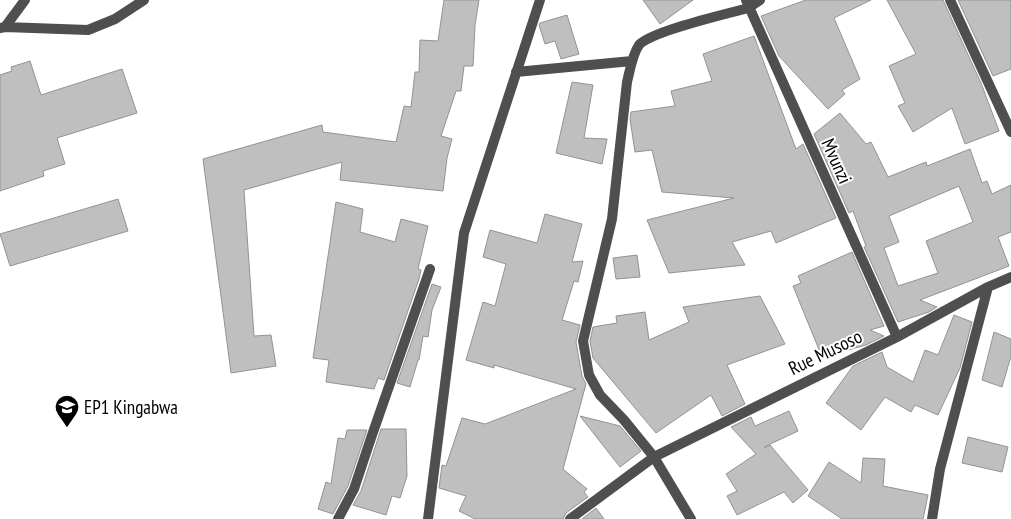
<svg xmlns="http://www.w3.org/2000/svg" width="1011" height="519" font-family="'PT Sans Narrow',sans-serif">
<rect width="100%" height="100%" fill="#fff"/>
<path fill="#bfbfbf" stroke="#939393" fill-rule="evenodd" d="M444,0H479L475,25L473,66H464L461,91H456L441,136L452,139L447,158L443,191L340,180L342,162L244,190L254,336L271,335L276,366L231,373L203,159L322,125L323,132L396,142L404,106L411,107L415,72H419L420,40L438,41Z
M643,0H693L660,24Z
M806,0H871L834,18L860,79L842,90L845,94L828,109L779,56L761,16Z
M887,0H943L981,83L999,131L965,144L952,108L913,132L898,106L905,103L889,66L916,54Z
M958,0H1011V69L993,76Z
M567,15L579,54L561,59L555,41L545,44L539,25L540,23Z
M754,36L796,149L803,144L836,218L776,243L771,231L732,242L745,265L669,273L647,220L734,198L662,192L652,150L635,152L630,119L631,112L675,106L671,91L712,81L703,54Z
M30,61L41,95L122,69L137,113L57,138L65,164L43,171L44,176L0,191V75L12,71L11,67Z
M572,82L593,85L584,138L607,139L602,164L556,153Z
M840,113L866,144L871,142L888,177L926,162L927,166L970,149L982,183L987,181L992,194L1011,185V232L998,237L1009,266L920,300L937,307L929,312L898,322L864,247L866,246L853,211L849,213L814,134ZM959,186L973,222L926,241L938,273L898,286L884,248L899,242L889,216Z
M118,199L128,231L10,266L0,234Z
M336,202L363,209L360,232L395,242L401,219L428,226L418,269L421,270L419,279L384,380L378,378L374,389L326,382L329,360L313,358Z
M545,214L582,224L572,262L583,261L578,282L574,281L562,320L580,325L576,342L582,376L586,384L563,469L587,489L584,492L588,497L566,513L563,519H475L459,511L466,496L439,488L442,465L446,466L462,418L485,424L576,389L494,365V368L466,360L483,302L495,306L506,264L483,257L490,230L537,243Z
M852,252L884,326L870,330L884,336L866,345L822,357L793,286L801,283L798,276Z
M637,255L640,277L616,279L613,258Z
M432,284L441,287L432,310L428,337L423,336L419,360H418L410,387L397,383Z
M760,296L785,344L727,365L745,404L722,416L711,395L656,433L593,358L590,341L593,327L617,323L616,316L645,312L649,340L689,322L683,307Z
M954,315L972,322L960,368L938,415L915,405L911,412L885,397L861,430L826,403L853,366L882,352L887,367L913,382L925,350L938,355Z
M994,332L1011,339V356L1002,387L982,380Z
M789,411L798,431L764,447L765,448L770,445L808,490L793,503L784,492L737,515L727,496L737,491L726,474L756,454L731,427L751,417L755,426Z
M580,416L620,426L641,451L620,467Z
M381,429H406L407,476L400,498L392,496L386,515L353,505L361,491Z
M347,430H367L348,486L333,514L318,509L326,482L331,484L338,438L345,439Z
M968,437L1008,447L1002,472L962,463Z
M863,458L885,459L883,486L928,495L923,519H842L808,496L829,462L861,483Z
M596,508L604,519H582Z"/>
<g fill="none" stroke-linecap="round" stroke-linejoin="round">
<path stroke="#4f4f4f" stroke-width="10" d="M5,27L25,0
M0,28L5,27L88,30L115,19L144,0"/>
<path stroke="#4f4f4f" stroke-width="10" d="M746,0L897,337
M950,0L1011,132
M516,72L632,61
M338,519L354,489L371,438L430,269
M428,519L464,233L540,0
M570,519L654,457L897,337L988,287L1011,277
M691,519L654,457L624,420L600,395L589,375L583,341L612,219L627,82C630,71 632,55 639,45C651,31 727,14 748,8L760,0
M932,519L940,469L988,287"/>
</g>
<defs>
<symbol id="school-pin" viewBox="-11 -11 22 30"><path d="M0 17L-7.5 6A9.5 9.5 0 1 1 7.5 6Z" fill="#000" stroke="#fff"/><path d="M0-5L7-2L0 1L-7-2ZM-4 1L0 2.5L4 1V4Q0 6-4 4Z" fill="#fff"/></symbol>
</defs>
<g fill-rule="evenodd">
<use href="#school-pin" x="53" y="393" width="28" height="38"/>
</g>
<g text-anchor="middle" dominant-baseline="central" stroke-width="4" stroke-linejoin="round" paint-order="stroke">
<g font-size="19" fill="#000" stroke="#fff">
<text transform="translate(837 161) rotate(66)">Mvunzi</text>
<text transform="translate(825 352) rotate(-26)">Rue Musoso</text>
</g>
<g font-size="19" fill="#000" stroke="#fff" text-anchor="start">
<text x="84" y="407">EP1 Kingabwa</text>
</g>
</g>
</svg>
